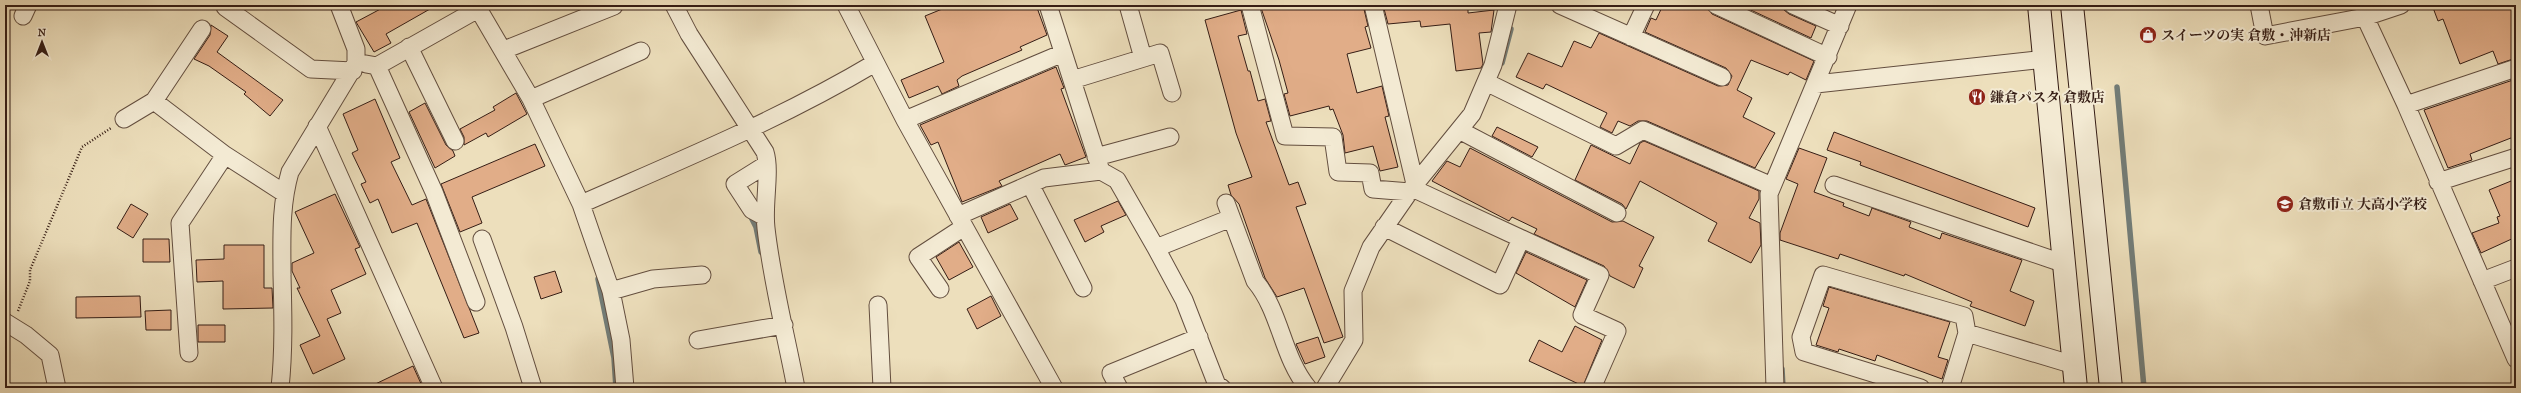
<svg xmlns="http://www.w3.org/2000/svg" width="2521" height="393" font-family="'IM FELL French Canon','Noto Serif JP',serif">
<rect width="100%" height="100%" fill="#eddfbc"/>
<filter id="stains"><feTurbulence type="fractalNoise" baseFrequency=".005" numOctaves="4"/><feColorMatrix values="0 0 0 0 .2 0 0 0 0 .09 0 0 0 0 .02 0 0 0 .5 -.17"/></filter>
<radialGradient id="worn" r=".72"><stop offset=".6" stop-color="#630" stop-opacity="0"/><stop offset="1" stop-color="#630" stop-opacity=".3"/></radialGradient>
<g fill="none" stroke-linecap="round" stroke-linejoin="round">
<path stroke="#727c77" stroke-width="5.5" d="M1502,63L1511,29
M2117,87L2144,388
M750,215L756,227L761,252
M598,279L614,358L616,388
M1782,369L1783,388"/>
</g>
<path fill="#e1ad88" stroke="#351d15" d="M388,5H437L386,34L391,43L374,52L356,22Z
M952,5H1036L1047,35L1020,47L1022,50L962,76L957,80L959,86L942,94L938,86L909,98L901,80L944,62L925,16Z
M1260,5H1363L1368,26L1365,27L1371,48L1347,54L1357,93L1382,86L1389,116L1385,117L1398,167L1380,171L1373,146L1345,153L1343,135L1333,109L1330,110L1329,106L1290,116L1284,94L1288,93L1279,60Z
M1383,5H1468V13L1494,10L1491,32L1479,33L1483,64L1481,68L1456,71L1450,24L1421,27L1420,21L1388,24Z
M1663,5H1706L1712,14L1814,61L1806,80L1790,72L1788,75L1751,60L1737,90L1752,98L1743,117L1775,133L1755,168L1647,121H1638L1630,126L1618,121L1612,133L1600,127L1607,113L1546,84L1543,89L1516,77L1528,53L1562,67L1574,41L1591,48L1599,33L1718,86L1728,85L1732,76L1726,68L1645,32L1651,18L1656,20Z
M1740,5H1778L1789,14L1816,26L1811,38Z
M2432,5H2516V58L2498,64L2493,51L2460,64L2443,19L2438,21Z
M1241,10L1247,34L1238,36L1248,71H1250L1258,101L1265,99L1271,121L1266,122L1289,185L1298,182L1306,204L1296,207L1343,337L1324,343L1304,288L1277,297L1265,278L1239,204L1231,195L1228,185L1252,177L1236,133L1205,20Z
M211,25L228,36L217,52L283,100L270,116L244,94L246,92L209,66L194,59L210,35Z
M1056,67L1064,88L1061,89L1086,157L1065,165L1060,154L999,181L1002,186L962,202L938,142L931,145L920,125Z
M2516,79V136L2470,154L2472,160L2448,168L2424,110Z
M516,93L527,114L488,137L486,133L464,145V137L460,129L495,110L493,107Z
M375,99L400,158L391,162L412,205L426,199L479,333L464,338L417,223L392,233L378,199L370,203L361,184L366,182L352,153L358,150L343,114Z
M425,103L446,145L453,151L455,156L435,168L409,112Z
M1497,127L1538,147L1532,157L1492,136Z
M1834,132L2035,208L2028,227L1860,165L1861,162L1827,150Z
M1644,141L1759,191V199L1749,218L1760,223L1761,245L1751,263L1708,241L1717,223L1640,181L1626,209L1622,204L1575,180L1591,145L1630,164L1640,143Z
M535,144L545,166L472,197L482,223L460,232L441,184Z
M1470,148L1612,222L1623,221L1654,237L1639,266L1643,268L1634,288L1610,276L1604,266L1534,234L1537,229L1512,217L1509,221L1432,181L1447,161L1460,167Z
M1799,148L1827,158L1814,192L1844,203L1843,206L1869,216L1872,208L1911,222L1909,227L1940,239L1942,233L2022,260L2010,291L2034,301L2025,326L1970,306L1972,302L1905,274L1904,276L1840,254L1838,259L1780,240V233L1798,184L1786,179Z
M2516,179V237L2481,253L2472,233L2499,223L2497,217L2500,216L2489,190Z
M335,194L360,247L355,249L366,274L331,290L341,313L327,319L345,359L313,374L300,345L320,336L297,288H300L292,271V263L314,253L295,212Z
M1118,201L1126,215L1101,226L1104,232L1085,242L1074,220Z
M131,204L148,214L133,238L117,228Z
M1010,204L1018,219L988,233L981,217Z
M143,239H169L170,262H143Z
M959,242L973,267L949,280L936,257Z
M224,245H264V288H272L273,308L223,309V281L197,282L196,260L224,259Z
M1526,252L1587,280L1575,307L1516,273Z
M555,271L562,292L541,299L534,277Z
M1829,287L1950,322L1938,357L1948,360L1942,379L1877,355L1875,361L1839,349L1838,352L1816,345L1829,308L1823,306Z
M140,296L141,317L76,318V297Z
M991,296L1001,316L977,329L967,309Z
M171,310V330H146L145,311Z
M198,325H225V342H198Z
M1575,326L1602,340L1583,386L1529,361L1539,340L1562,352Z
M1318,337L1325,357L1305,364L1296,344Z
M413,366L423,388H367Z"/>
<g fill="none" stroke-linecap="round" stroke-linejoin="round">
<defs>
<path id="street" d="M476,5L531,99L581,204L611,291L621,340L625,388
M674,5L689,34L765,152C771,171 763,205 766,228C772,282 786,335 796,388
M846,5L905,120L1054,388
M1048,5L1101,171L1117,180L1156,248L1184,300L1217,385L1222,388
M1128,5L1143,58
M1250,5L1285,136L1333,137L1338,172L1370,173L1373,189L1410,192
M1373,5L1415,184
M1560,5L1722,77
M1716,5L1828,57
M1793,5L1840,26
M2259,5L2265,36L2365,17L2406,105L2516,359
M225,7L311,69L353,71
M23,16L28,5
M2365,17L2401,5
M1631,37L1646,5
M409,47L455,141
M504,50L614,6
M366,64L377,66L478,9
M377,66L434,192L476,302
M1072,80L1160,53L1172,93
M1486,82L1616,146L1643,130L1772,186
M1816,84L2046,59
M531,99L641,51
M154,101L202,29
M2406,105L2516,68
M124,119L154,101L225,155L284,193
M905,120L1063,53
M317,126L434,388
M1459,130L1617,213
M1096,157L1170,137
M2438,182L2516,157
M1030,184L1083,288
M1834,185L2065,264
M1412,188L1600,275L1582,315L1617,331L1592,388
M1226,203L1255,281C1281,312 1282,357 1308,388
M581,204C681,160 781,119 875,63
M958,216L1044,178L1101,171
M765,217L752,210L735,184L767,164
M1384,227L1500,285L1521,239
M482,239L514,327L533,388
M1156,248L1231,218
M2482,281L2516,268
M940,289L918,257L964,227
M611,291L653,279L702,275
M878,305L882,388
M5,322L26,335L50,355L57,388
M1967,333L2074,365
M698,340L784,325
M189,353L180,223L225,155
M280,388C284,350 283,313 282,275C282,240 280,207 290,172L356,63V49L339,5
M1119,388L1111,373L1199,337
M1325,388L1354,340L1353,291L1371,247L1412,188L1472,114L1493,65L1508,5
M1775,388L1769,194L1848,5
M1921,388L1804,352L1801,337L1823,275L1964,316L1967,333L1950,388"/>
<path id="secondary" d="M2039,5L2076,388
M2072,5L2111,388"/>
</defs>
<use href="#street" stroke="#634e3f" stroke-width="19"/>
<use href="#secondary" stroke="#351d15" stroke-width="24"/>
<path stroke="#351d15" stroke-width="2.5" stroke-dasharray="1 2" stroke-linecap="butt" d="M18,311L30,281V270L82,147L111,128"/>
<use href="#street" stroke="#f3ead3" stroke-width="17"/>
<use href="#secondary" stroke="#f3ead3" stroke-width="22"/>
</g>
<defs>
<symbol id="shop-disc" viewBox="-11 -11 22 22"><circle r="9.5" fill="#8f2418" stroke="#f3ead3"/><path d="M-5-2.5h2.3a2.7 3.5 0 0 1 5.4 0H5L5.5 6h-11ZM-1.5-2.5h3a1.5 2.3 0 0 0-3 0Z" fill="#fff"/></symbol>
<symbol id="restaurant-disc" viewBox="-11 -11 22 22"><circle r="9.5" fill="#8f2418" stroke="#f3ead3"/><path d="M-5-6h1v4h1v-4h1v4h1v-4h1v5L-1.5 .5V6h-2V.5L-5-1ZM5-6V6H3V1.5H1.5Q1.5-4 5-6Z" fill="#fff"/></symbol>
<symbol id="school-disc" viewBox="-11 -11 22 22"><circle r="9.5" fill="#8f2418" stroke="#f3ead3"/><path d="M0-5L7-2L0 1L-7-2ZM-4 1L0 2.5L4 1V4Q0 6-4 4Z" fill="#fff"/></symbol>
</defs>
<g fill-rule="evenodd">
<use href="#shop-disc" x="2138" y="25" width="20" height="20"/>
<use href="#restaurant-disc" x="1967" y="87" width="20" height="20"/>
<use href="#school-disc" x="2275" y="194" width="20" height="20"/>
</g>
<g text-anchor="middle" dominant-baseline="central" stroke-width="4" stroke-linejoin="round" paint-order="stroke">
<g font-size="14" font-weight="bold" fill="#351d15" stroke="#f3ead3" text-anchor="start">
<text x="2161" y="35">スイーツの実 倉敷・沖新店</text>
<text x="1990" y="97">鎌倉パスタ 倉敷店</text>
<text x="2298" y="204">倉敷市立 大高小学校</text>
</g>
</g>
<rect width="2521" height="393" fill="none" stroke="#eddfbc" stroke-width="20"/>
<rect x="6" y="6" width="2509" height="381" fill="none" stroke="#351d15" stroke-width="2"/>
<rect x="10" y="10" width="2501" height="373" fill="none" stroke="#351d15"/>
<g transform="translate(42 42)" stroke="#f3ead3" stroke-width="3" paint-order="stroke">
<path d="M0-3L7 15L0 10L-7 15Z" fill="#351d15"/>
<text y="-6" font-size="11" font-weight="bold" text-anchor="middle" fill="#351d15">N</text>
</g>
<rect width="100%" height="100%" filter="url(#stains)"/>
<rect width="100%" height="100%" fill="url(#worn)"/>
</svg>
